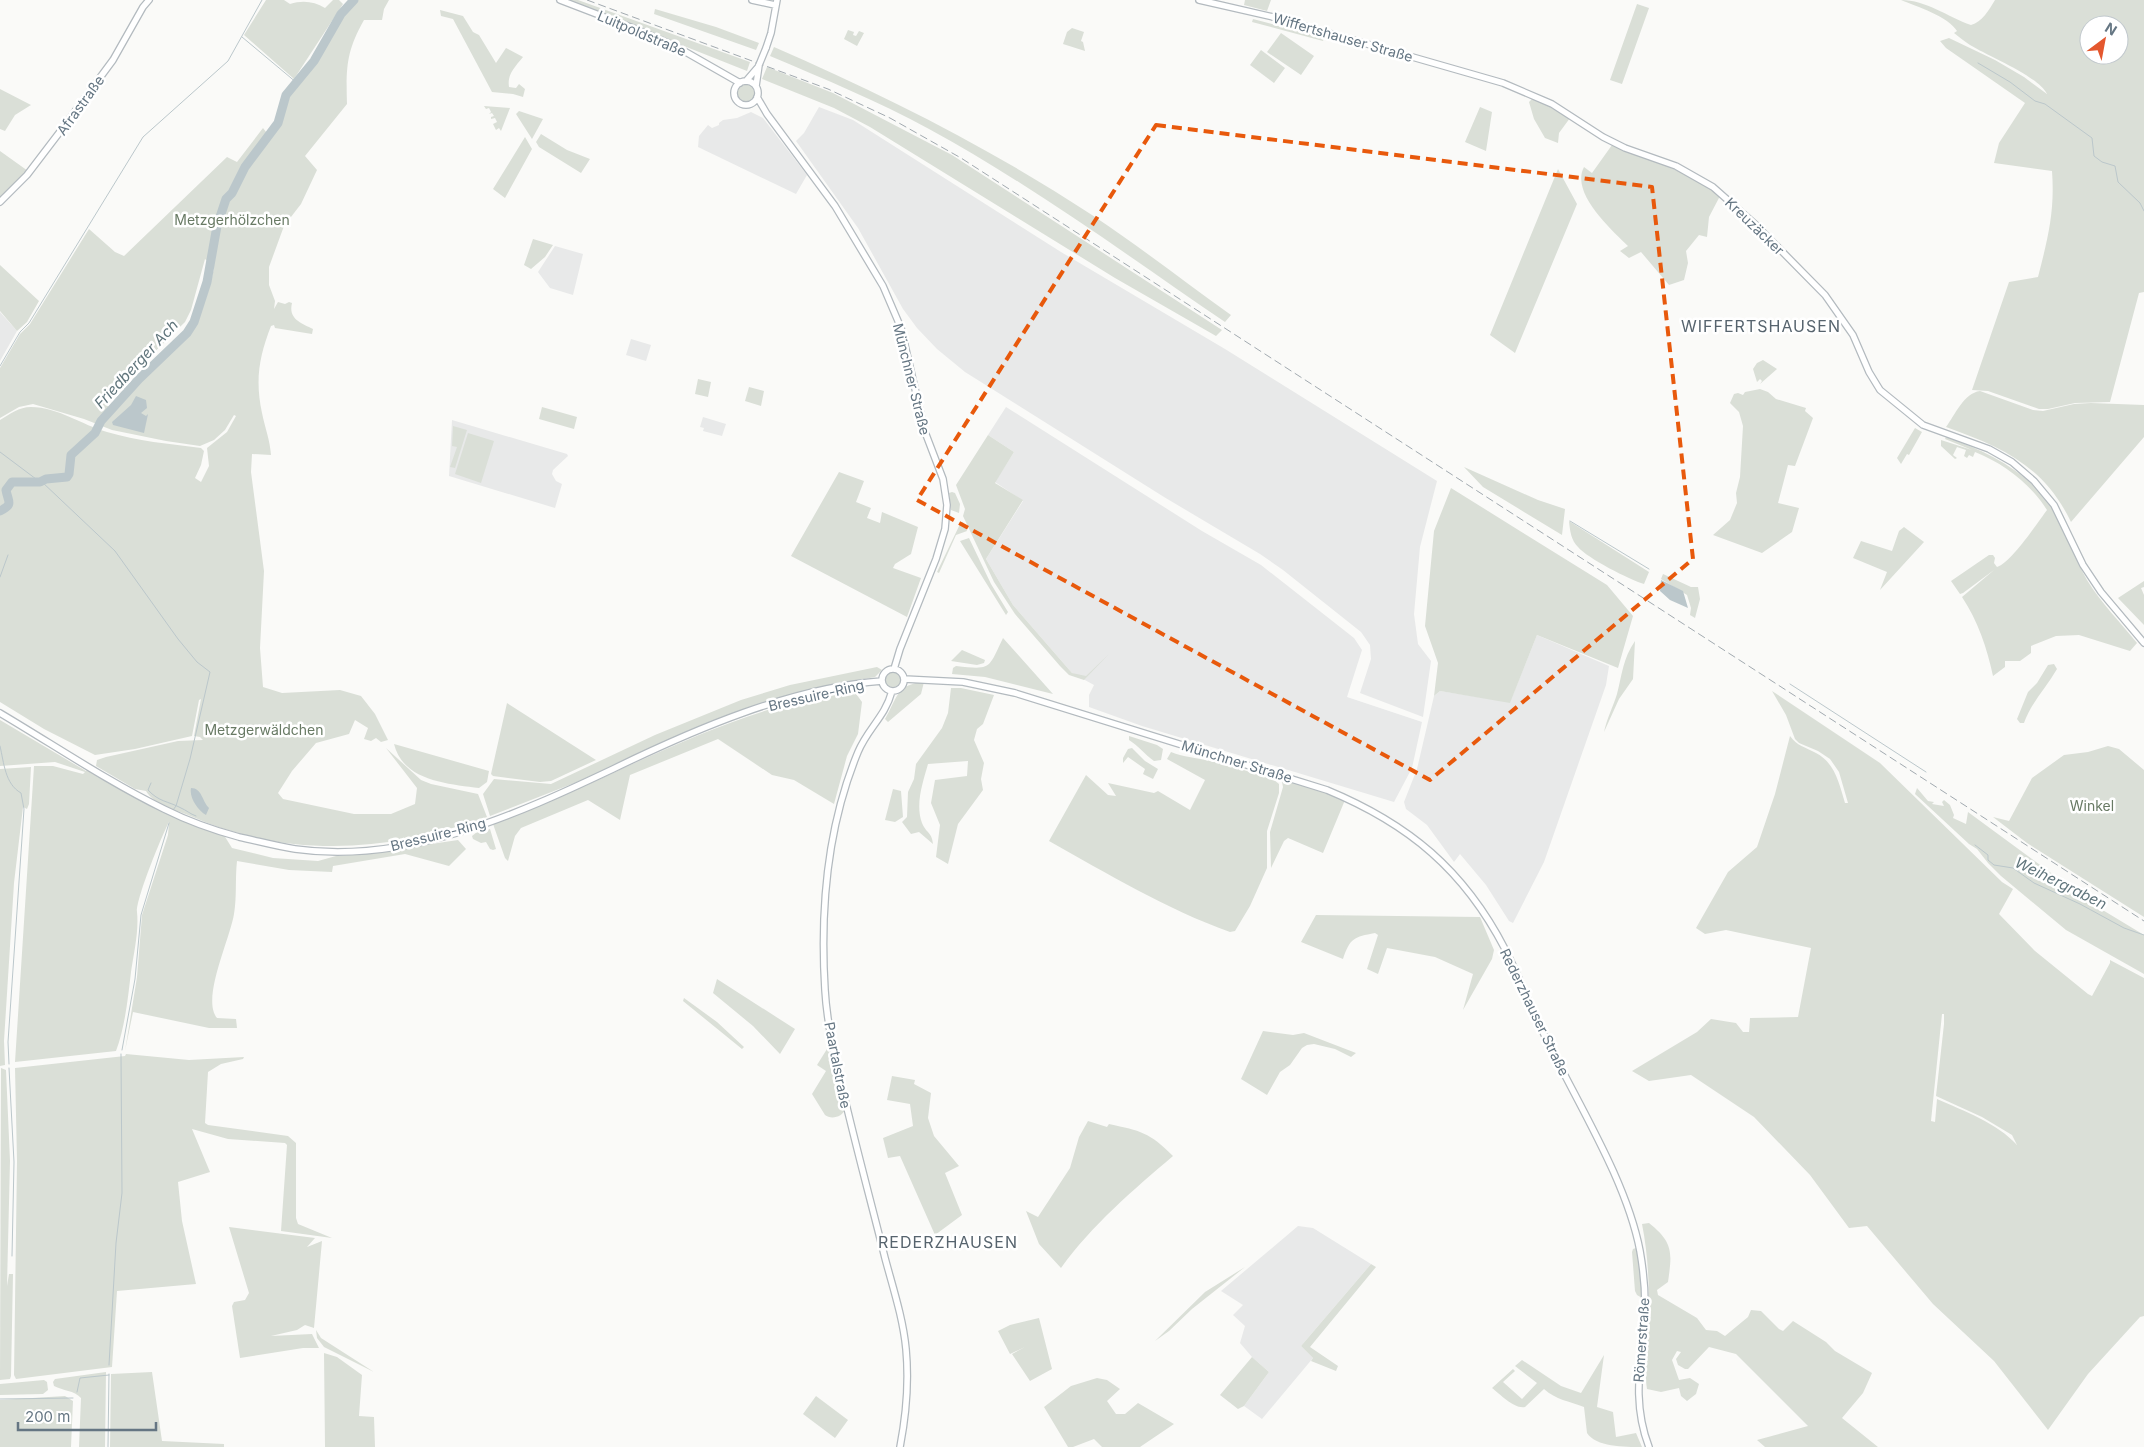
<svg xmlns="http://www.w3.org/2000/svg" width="2144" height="1447" font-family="Inter,sans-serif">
<rect width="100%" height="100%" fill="#fafaf8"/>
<path fill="#e8e9e9" d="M819,107L853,120L1061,252L1225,349L1437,481L1420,547L1414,614L1418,644L1431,661L1423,717L1360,693L1371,659L1370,645L1361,632L1283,570L1260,554L1164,497L965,372L937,349L917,328L903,309L858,228L796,141L804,133Z
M751,112L763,118L807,175L796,194L698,147L699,136L708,125L712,128L719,125V123L723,120L737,118Z
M555,246L583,254L573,295L550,288L538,272Z
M0,312L17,331L0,361Z
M631,339L651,345L646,361L626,355Z
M1006,407L1202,531L1261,565L1354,638L1362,650L1347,697L1422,722L1412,768L1394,802L1142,726L1089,707V695L1094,685L1072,673L1013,605L986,559L1023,501L995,482L1014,452L988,435Z
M703,417L726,424L722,436L703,431L704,428L700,427Z
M452,420L567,454L568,456L553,470L552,474L556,481L562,484L555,508L449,476Z
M1537,635L1609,666L1606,685L1544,862L1513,923L1509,921L1486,885L1460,854L1454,862L1427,825L1406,809L1404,802L1417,769L1434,696L1440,691L1510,702Z
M1298,1226L1313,1228L1371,1264L1301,1346L1313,1358L1262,1419L1244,1406L1269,1372L1252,1357L1240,1343L1245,1326L1233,1315L1243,1305L1221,1291Z"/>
<path fill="#dadfd7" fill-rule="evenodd" d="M266,0H284L290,4C302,0 314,1 325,8L333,0H339L343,4L294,79L244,35Z
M350,0H389L384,9L382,20H364C346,52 346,68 347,104L305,156L317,170L301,204L284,226L269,267V285L275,301L274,309L278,302L285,304L289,302L292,303C288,319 301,323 313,329L312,334L275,328L274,325L271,326C259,357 255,380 262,413C265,428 270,440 271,455L252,454L251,472L264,571L260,648L263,687L282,693L340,690L361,696L375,714L388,740L381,742L376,738L371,741L364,739L368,728L355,720L349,734L316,743L292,771L278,793L283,799L354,814H391L415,804L417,788L386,748L421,780L431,784L478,794L487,817C386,853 287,859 188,815C175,810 153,804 146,791L135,789L96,766L97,760L106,757L178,741L203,740L200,737L194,736L201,699L199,700L192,736L135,749L95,755L44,729L0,702V420C10,414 19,407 31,407C58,407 82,425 107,432C137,441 170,444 201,448L204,451L201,465L195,478L201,482L209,466L207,448L227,432L236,416L234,415L225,430L214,440L200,446L166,441L112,430L84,419L33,404L19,407L0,418V368L20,334L30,324L89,229L115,252L124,256L227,157L237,162L263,128L270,137L283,119L291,92L309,72ZM205,259L214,267C211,286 202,315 189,330C175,349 155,362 140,379C130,390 124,402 112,411L106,404L126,380L185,322L191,310Z
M568,0H578L750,62L747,71Z
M1245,0H1271L1267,11L1244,5Z
M1901,0C1926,0 1948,17 1971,25C1982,22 1989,10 1995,0H2144V292L2139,293L2110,402L2075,403L2048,409H2039L1988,391L1972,390L2009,282L2038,277C2048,238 2055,211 2052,171L1994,163L1999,143L2025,103L1946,48L1940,41L1949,38L1995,60L2024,77L2047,94C2038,76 1988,56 1970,45C1964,41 1959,37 1954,33L1957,31C1949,17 1916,6 1901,0ZM2089,25H2119V55H2089Z
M1637,4L1649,8L1622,84L1610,80Z
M655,9L716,27L759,43L756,50L654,14Z
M440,10L463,16L473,32L479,35L496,63L506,48L523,57C515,67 507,74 509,87L516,88L519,84L525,89L523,97L513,94L492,92L453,19L441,16Z
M1253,19L1324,38L1323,41L1252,22Z
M1072,28L1084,32L1081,41L1083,42L1085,51L1063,44L1067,32Z
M848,30L854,32L853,35L856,36L859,31L864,33L857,46L844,39Z
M1281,33L1314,56L1301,75L1267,52Z
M774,47C884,95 992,149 1092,215C1140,247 1185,282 1231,315L1225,322C1128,256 1032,185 929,129C878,101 824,79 770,56Z
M1261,50L1285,68L1274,83L1250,65Z
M767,67L833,93L952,155L1222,330L1216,336L1115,278L870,127L834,108L762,79Z
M737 93a9 9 0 1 1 18 0a9 9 0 1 1-18 0Z
M0,89L31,105L15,115L5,131L0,129Z
M1533,98L1570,118L1559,133L1558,143L1545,138L1534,119L1529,102Z
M484,106L510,108L501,131L499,128L496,130L493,124L497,122L495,118L491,119V117L494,116L492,113L489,114L491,112L489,108L486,109Z
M1480,107L1492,112L1486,151L1465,142Z
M519,111L543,119L532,139L516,114Z
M541,134L567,150L590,159L581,173L539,147L536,142Z
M525,137L532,149L505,198L493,189Z
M1612,145C1650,160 1688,171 1720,196L1709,217L1707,237L1699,235L1686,251L1688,263L1684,280L1669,285L1641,252L1629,258L1620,251L1628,246C1612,230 1570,193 1584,167L1592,173Z
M0,151L28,171L0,197Z
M1558,169L1577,204L1515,353L1490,335Z
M533,239L553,245L545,257L531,269L524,265Z
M0,265L39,301L27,322L17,331L0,311Z
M1763,360L1777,369L1760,384L1762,381L1760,379L1757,382L1753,369L1757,363Z
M698,379L711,382L708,397L695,394Z
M749,387L764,391L761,406L745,401Z
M1760,389L1768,392L1776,399L1806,408L1805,411L1813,418L1795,466L1788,465L1778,503L1799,508L1792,532L1762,553L1713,535L1730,520L1737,503L1736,493L1740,477L1743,426L1739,412L1730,403L1734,394L1738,393L1743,395L1745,392Z
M1980,391L2033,410L2043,411L2074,404L2091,403L2144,405V437L2071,522C2044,466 2002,447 1946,427C1955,415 1964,393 1980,391Z
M542,407L577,417L574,429L539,419Z
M453,426L467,430L455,468L450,467L457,447L452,446Z
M1915,428L1922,432L1909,455L1907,454L1901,464L1897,458Z
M468,433L494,441L481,483L455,474Z
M988,435L1014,452L995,483L1023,500L986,559L1013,605L1072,673L1086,676L1109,654L1084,680L1069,675L1060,666L1015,614L994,582L963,516L965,509L956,485Z
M1946,437C1992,453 2037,476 2060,521C2070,541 2076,561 2087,580C2101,603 2121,623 2137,643L2130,651L2079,635L2056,636L2031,646V653L2020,661H2005V667L1993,676C1987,648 1978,621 1962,597L1994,570L1963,593L1960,594L1951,581L1989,555H1993L1995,558L1994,563L1997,567C2011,563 2038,522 2047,510C2031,484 2003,463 1975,452L1973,457L1969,455L1967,458L1964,456L1966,450L1957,447L1953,455L1957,458L1955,459L1941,446V440L1972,450L1945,439Z
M1464,467L1538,500L1565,509L1562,535L1483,487Z
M839,472L864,481L856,502L871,508L867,518L880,523L882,512L918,527L911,554L895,564L893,568L921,578L907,617L791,556Z
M1451,488L1607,585L1633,616L1618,668L1537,635L1510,703L1440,691L1434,696L1438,663L1425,626L1434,531Z
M952,492L955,493L960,504L959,513L951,510L949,493Z
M1569,521L1649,572L1644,584C1630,580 1587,558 1578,547C1571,540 1570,531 1569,521Z
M961,522H963L967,531L956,535L939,573L937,572Z
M1904,527L1924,542L1880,590L1887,572L1853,558L1861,541L1892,551L1899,531Z
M969,538L991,584L1008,612L1006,615L960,541Z
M1663,574L1691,587H1698L1700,599L1695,618L1690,615L1691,608L1687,595L1661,579Z
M2144,581V587L2141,588L2144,595V625L2118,598Z
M1003,638L1053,694L985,677L952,674L953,668L956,666C992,670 988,669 1003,638Z
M1635,641L1633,679L1619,699L1604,732C1607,718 1613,707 1617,694C1622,675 1623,658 1635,641Z
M962,650L985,660L984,663L977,665L951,661Z
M2054,664L2057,669C2046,688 2031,703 2024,723H2020L2017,719L2028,692L2037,683L2048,665Z
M877,667L882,670L875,677L821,687L779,698L729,715L577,782L490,816L483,794L494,779L551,784L655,735L741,700L790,685Z
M885 680a8 8 0 1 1 16 0a8 8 0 1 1-16 0Z
M924,682L921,694L888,722L885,719C897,699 896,684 924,682Z
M951,688H961L994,695L983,724L977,729L974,740L984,763L981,779L983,790L958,824L948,864L936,857L940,825L931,803L935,780L967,776L968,761L928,764C923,782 915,804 922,823C926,833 932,832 933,844L919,832L911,834L902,822L907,817L908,792L914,779L916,764L942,728L948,713Z
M854,691L862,702L858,734L847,756L834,804L794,780L772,775L718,739L630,775L620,820L588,800L521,828L515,836L508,861L505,858L493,824C614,780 725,707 854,691Z
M1772,691L1880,763L2002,882L2013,889L1999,914L2035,951L2088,994L2092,996L2110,963V960L2144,978V1316L2140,1317L2088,1374L2048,1430L1994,1361L1933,1304L1867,1226L1849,1228L1810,1175L1754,1117L1691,1075L1649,1081L1632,1071L1697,1032L1711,1019L1736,1023L1743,1032H1749L1750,1018L1798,1017L1811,948L1726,930L1705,934L1696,928L1728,872L1757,847L1775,794L1790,736C1797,746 1805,747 1816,753C1835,763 1839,783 1845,803H1848L1839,772L1830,759L1818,751L1799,743L1795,739L1786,715ZM1942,1014H1944V1024L1936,1096L1982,1117L2012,1135L2017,1145C1997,1123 1964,1111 1937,1099L1935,1122L1931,1121Z
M507,703L596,760L551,781L540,782L493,776L491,774Z
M0,720L86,771L90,767L164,811L222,832L232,848L273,858L318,861L336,856L364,854L458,840L466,849L449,866L405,854L333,866L332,872L289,870L237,861C235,879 237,897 234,914C230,939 201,999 217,1018L236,1019L237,1028H209L133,1012L125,1051L137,977L142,915L168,835L169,822C162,835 136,899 137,912C139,931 134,952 131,972C128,998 125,1027 116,1051L15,1062L34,766H53L83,774L85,772L55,762L0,766Z
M1129,736L1157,745L1163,749L1161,760L1154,761C1145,755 1139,746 1129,740Z
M394,744L489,771L487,782L479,788C448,784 403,781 394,744Z
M2108,746L2119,749L2144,770V917L2027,843L1993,817L2009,821L2032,778L2064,755L2088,752Z
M1132,748L1145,761L1158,769L1153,779L1143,774L1145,769L1128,757L1123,763V758L1128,749Z
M1171,752C1184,757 1192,757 1205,760C1229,764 1251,773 1274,780L1279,784V793L1267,831V868L1250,906L1235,931L1230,932C1166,909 1108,874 1049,841L1086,775L1108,795L1116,796L1108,783L1154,793L1158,791L1190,810L1205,780L1167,759Z
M31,767L29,804L27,809L23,807L14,883L4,1041L5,1065L0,1066V769Z
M1281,777L1345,800L1323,853L1288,838L1284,841L1271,868L1270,832L1283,787Z
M1917,788L1928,801L1934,802L1932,804L1944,806L1942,802L1944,800L1950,805L1954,815L1953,818L1966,824L1968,812L2096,906L2144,935V974L2066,930L2001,876L1988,863L1977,849L1969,844L1915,794Z
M893,789L901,791L903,817L895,822L885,820Z
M490,829L496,849L493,850L490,849L486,842L481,843L473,839L472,836L477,832Z
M1316,915L1480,917L1494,950L1492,959L1463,1010L1473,974L1435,957L1387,948L1378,974L1367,969L1378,935L1375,933C1354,937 1350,938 1343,959L1301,942Z
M717,979L795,1029L780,1054L753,1026L713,993Z
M684,998L717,1022L744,1047L742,1049L683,1001Z
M1263,1031L1293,1035L1304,1033L1356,1053L1351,1057L1335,1049L1314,1044L1307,1045L1302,1048L1290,1065L1280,1072L1267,1095L1241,1079Z
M827,1049L832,1052L845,1109C843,1117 831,1120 825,1115L812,1094L826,1071L817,1065Z
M126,1054L189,1060L244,1057L243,1059L221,1064L208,1072L205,1123L208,1125L288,1136L296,1143V1218L298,1224L332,1238L281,1231L287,1145L285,1143L228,1139L192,1129L210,1172L178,1182L182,1221L196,1284L117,1291L112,1367L16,1379L14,1375L17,1161L15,1068L125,1056Z
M1,1068L6,1070L10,1161L7,1286L9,1274H13L11,1376L10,1379L0,1380Z
M892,1076L915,1080L914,1084L931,1093L928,1118L934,1136L959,1166L945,1173L962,1215L935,1235L900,1156L888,1158L883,1138L913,1126L910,1104L887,1100Z
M1088,1121L1107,1127L1109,1124C1141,1131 1149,1132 1173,1156C1133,1190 1092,1225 1061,1268L1039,1244L1026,1211L1038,1217L1070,1168L1079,1137Z
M1649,1223C1674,1243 1672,1253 1668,1282L1657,1290L1658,1295L1697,1318L1706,1330L1717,1331L1725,1336L1748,1317L1751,1310L1761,1311L1779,1329L1783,1331L1793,1321L1826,1342L1835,1351L1872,1373L1863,1393L1842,1418L1878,1447H1765L1757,1440L1808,1426L1736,1354L1709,1347L1688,1369H1685L1678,1365L1676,1359L1681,1352L1677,1351L1672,1360L1679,1380L1690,1378L1699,1384L1696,1394L1687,1401L1681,1396L1679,1388L1661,1392L1647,1389C1644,1370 1647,1352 1648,1332C1650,1297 1649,1259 1642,1224Z
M229,1227L315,1238L307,1247L322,1241L314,1328L305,1325L297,1330L271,1336L312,1334L319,1348H303L240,1358L232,1306L234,1302L245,1300L249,1293Z
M1636,1248L1640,1269L1642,1298L1637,1295L1635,1291L1632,1252L1633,1249Z
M1371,1264L1376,1267L1310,1347L1338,1366L1336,1371L1311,1361L1313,1358L1301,1346Z
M1245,1267L1192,1309L1169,1331L1155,1341L1205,1292Z
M1039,1318L1052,1369L1030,1381L1012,1354L1025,1347L1010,1354L998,1331L1010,1325Z
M316,1330L321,1338L374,1372L324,1347L317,1338Z
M324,1353L337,1357L362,1375L359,1416L374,1417L375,1447H325Z
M1604,1355L1597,1407L1613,1412L1616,1437L1636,1433L1642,1447C1624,1447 1596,1447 1587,1433L1584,1407C1569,1401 1556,1400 1544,1389L1525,1407C1514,1409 1501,1395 1492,1388L1513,1369L1515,1371L1503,1382L1522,1399L1537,1383L1515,1366L1522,1360L1561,1386L1581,1393Z
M1252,1357L1269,1372L1244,1406L1238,1409L1220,1395Z
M106,1372L105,1447H79L81,1398C74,1390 63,1391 54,1386L53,1382L55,1379Z
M152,1372L162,1441L224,1444V1447H110L111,1374Z
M1097,1378L1107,1380L1120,1389L1107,1401L1116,1414H1125L1138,1403L1174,1424L1140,1447H1102L1094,1439L1073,1447H1068L1044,1407L1071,1386Z
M44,1380L47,1382L48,1390L43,1394L0,1395V1384Z
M65,1396L73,1401L71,1447H0V1400Z
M816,1396L848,1420L835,1438L803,1414Z"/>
<path fill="#bbc7cb" d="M136,396L146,400L147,408L141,413L146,416L148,414L144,433L113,425L112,422L131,405Z
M1661,580L1683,591L1688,608L1670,600L1660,591Z
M191,788C202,788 202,801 209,808L206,815C198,810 189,798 191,788Z"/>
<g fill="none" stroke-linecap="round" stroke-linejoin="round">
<path stroke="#bbc7cb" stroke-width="1" d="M242,37L297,83
M1978,63L2010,82L2035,101L2045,104L2092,138L2094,156L2102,162L2115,166L2118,182L2140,203L2144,211
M0,366L20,332L29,323L143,137L228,61L262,0
M0,452L40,482
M41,481L115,551L178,639L197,662L210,672L190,759L176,806L173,810
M1570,521L1649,569
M0,577L8,555
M1790,684L1926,772
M0,746C4,763 5,784 21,793L24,809L8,1042L9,1064
M151,783L148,790C159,802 168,801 181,808C186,810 190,814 196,816
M1975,845L1988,855V860L1994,865L2013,868L2034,883L2080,904L2124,928L2144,935
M122,1050L135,979L141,915L169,823
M9,1068L14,1162L12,1256
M109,1365L116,1243L122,1193L121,1054
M77,1392L80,1378L109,1375
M0,1399L73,1398
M108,1447L109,1374"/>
<path stroke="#bbc7cb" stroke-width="9" d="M0,511C14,504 8,502 6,490L12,482H40L46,479L67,477L69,474L71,455L95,433L101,421L139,379L187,333L194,322L207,282L217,226L226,199L232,193L245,167L278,123L286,95L314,61L341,14L354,0"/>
<defs>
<path id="secondary" d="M560,0L633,28L677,47L740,83
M752,0L775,5
M1199,0L1273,17L1503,83L1552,104L1603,137L1625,148L1676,166L1713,187L1756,225L1825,295L1853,335L1869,372L1880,390L1923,425L1989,449L2012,462L2034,481L2054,505L2083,565L2101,592L2144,643
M766,48L771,33L777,0
M746,81L758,67
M734 93a12 12 0 1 1 24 0a12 12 0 1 1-24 0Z
M756,86L759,65
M757,97L767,114L835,206L883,286L901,328L925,432L943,479L947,505L945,529L936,559L900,649L894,669
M0,202L27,175L59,133L113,60L143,7L149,0
M882 680a11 11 0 1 1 22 0a11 11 0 1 1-22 0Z
M904,679L963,682L1015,693L1327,790C1409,824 1464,870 1505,949C1524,986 1538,1026 1558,1062C1587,1119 1628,1188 1640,1251C1643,1268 1645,1287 1645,1305C1643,1355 1630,1398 1649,1447
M892,691C885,717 868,728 858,752C827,827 820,910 825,990C827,1024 835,1058 843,1091C856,1147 871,1202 885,1258C893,1288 903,1318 906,1349C909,1381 906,1416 900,1447
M0,713C54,745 107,781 164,809C188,821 213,830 239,837C258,841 276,846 295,849C406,865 516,815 613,769C693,730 792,687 882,681"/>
</defs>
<use href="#secondary" stroke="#b3babf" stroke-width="8"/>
<use href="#secondary" stroke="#fff" stroke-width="5.5"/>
<path stroke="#a2aab0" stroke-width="1" stroke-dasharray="8 4" stroke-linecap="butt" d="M587,0L828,89L890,118L961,158L2144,921"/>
<defs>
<path id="secondary-bridge" d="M759,65L766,48"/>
</defs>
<use href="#secondary-bridge" stroke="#b3babf" stroke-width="8" stroke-linecap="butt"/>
<use href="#secondary-bridge" stroke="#fff" stroke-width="5.5"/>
</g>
<path fill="none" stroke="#e8590c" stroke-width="4" stroke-dasharray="10 6" stroke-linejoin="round" d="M1156,125L1652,187L1693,559L1430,780L917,500Z"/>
<g text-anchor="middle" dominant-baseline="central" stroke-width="5" stroke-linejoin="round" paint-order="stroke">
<g font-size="14" fill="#657683" stroke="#fff">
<text transform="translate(642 33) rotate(23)">Luitpoldstraße</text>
<text transform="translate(1343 37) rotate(16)">Wiffertshauser Straße</text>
<text transform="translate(80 105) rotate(-54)">Afrastraße</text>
<text transform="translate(1755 226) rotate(44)">Kreuzäcker</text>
<text transform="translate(912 379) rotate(76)">Münchner Straße</text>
<text transform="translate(816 695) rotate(-13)">Bressuire-Ring</text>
<text transform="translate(1237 761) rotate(17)">Münchner Straße</text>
<text transform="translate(438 834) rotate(-14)">Bressuire-Ring</text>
<text transform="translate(1535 1012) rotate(64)">Rederzhauser Straße</text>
<text transform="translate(838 1065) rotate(79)">Paartalstraße</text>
<text transform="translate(1641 1340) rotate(-86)">Römerstraße</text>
</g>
<g font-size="14" fill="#687a64" stroke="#fff">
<text x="232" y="219">Metzgerhölzchen</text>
<text x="264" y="729">Metzgerwäldchen</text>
<text x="2092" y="805">Winkel</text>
</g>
<g font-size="15" font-style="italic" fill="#60757c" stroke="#fff">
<text transform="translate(136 364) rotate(-47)">Friedberger Ach</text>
<text transform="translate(2061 883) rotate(26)">Weihergraben</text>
</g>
<g font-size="16" letter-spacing="1" fill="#57646e" stroke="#fff">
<text x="1761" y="326">WIFFERTSHAUSEN</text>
<text x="948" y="1242">REDERZHAUSEN</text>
</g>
</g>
<g transform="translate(2104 40) rotate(32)"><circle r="24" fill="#ffffff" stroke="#c1c8cd"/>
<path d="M0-4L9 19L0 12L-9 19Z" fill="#e4572e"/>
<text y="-8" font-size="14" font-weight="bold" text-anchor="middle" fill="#657683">N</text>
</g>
<path d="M18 1422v8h138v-8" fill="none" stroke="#657683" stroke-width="2.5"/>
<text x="25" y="1422" font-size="15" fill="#657683" stroke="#ffffff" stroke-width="4" paint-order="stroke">200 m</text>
</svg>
